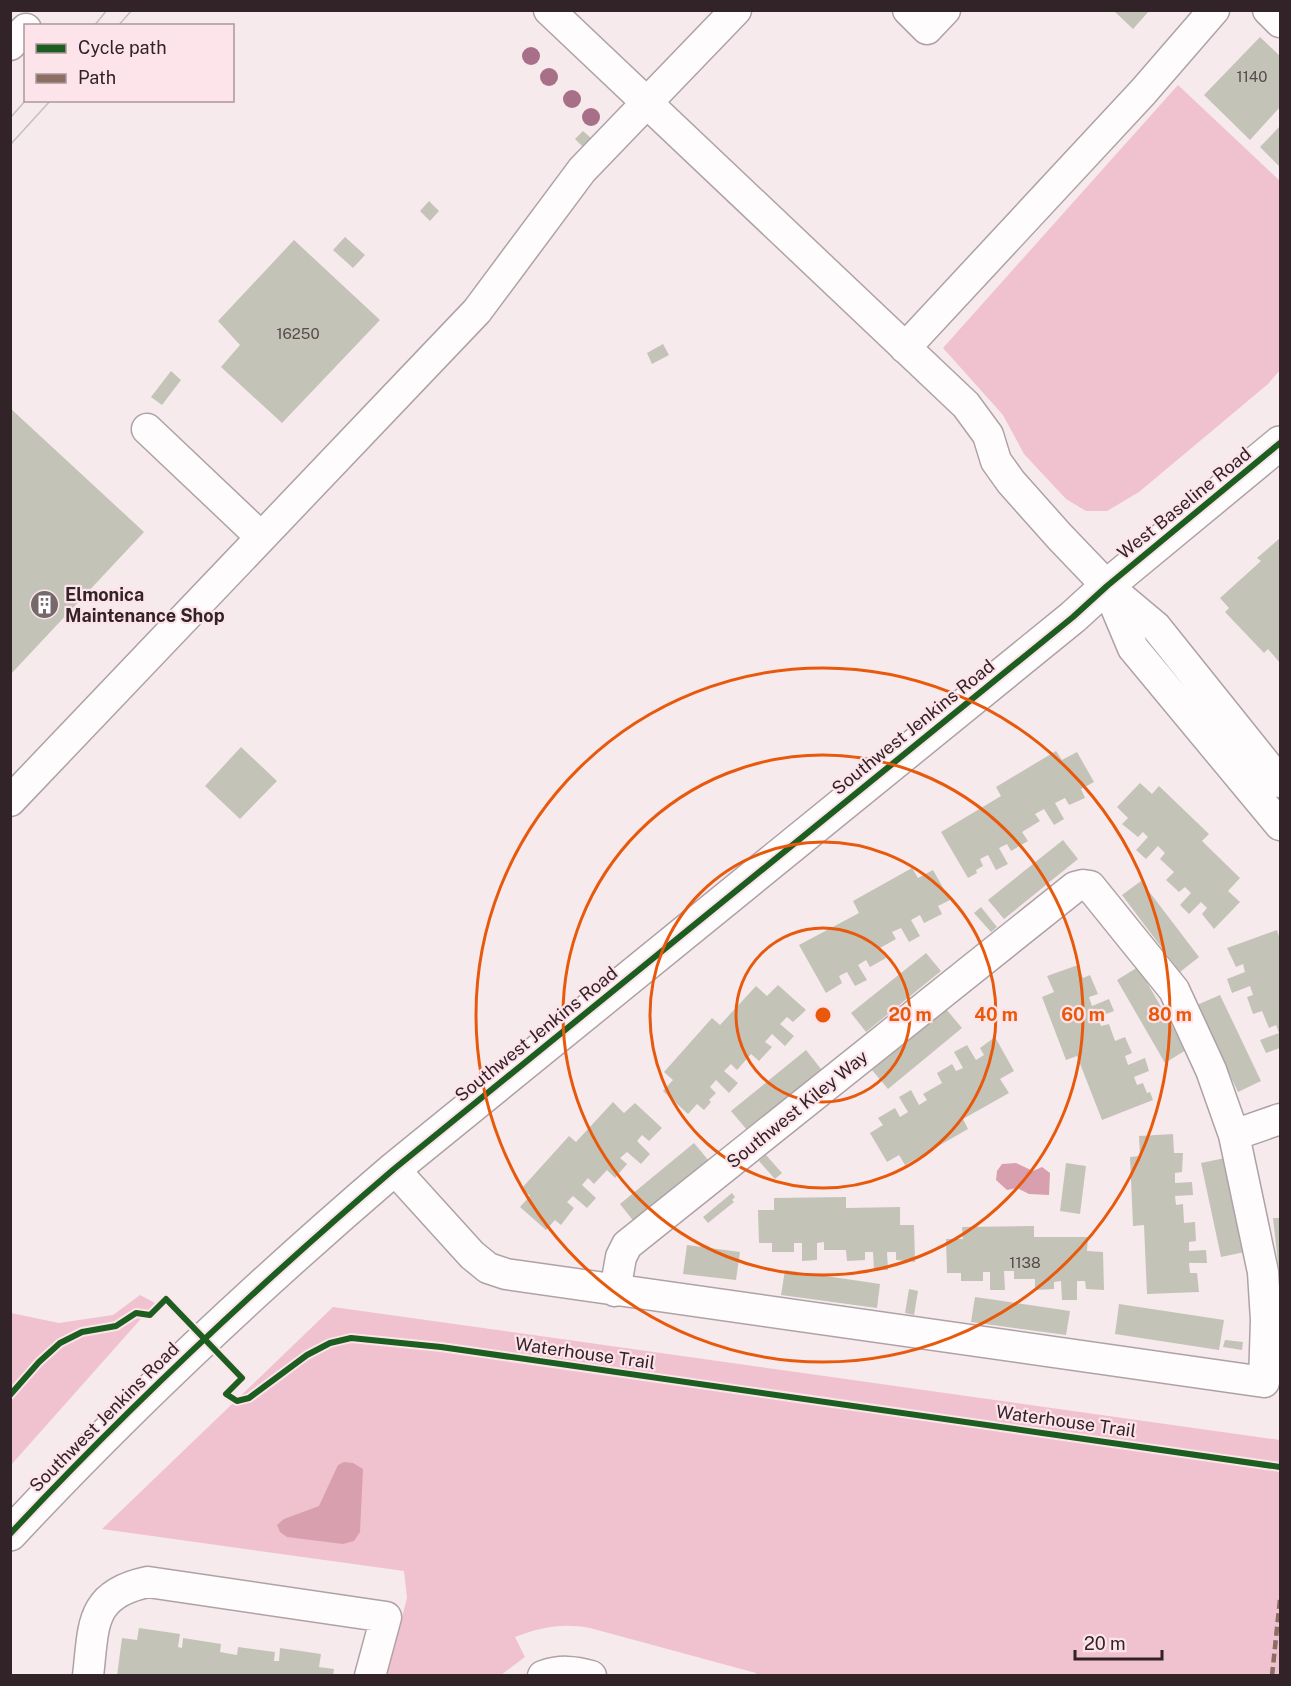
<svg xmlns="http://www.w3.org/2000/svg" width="1291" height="1686" font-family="'Public Sans',sans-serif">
<rect width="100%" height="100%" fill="#f6eaed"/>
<path fill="#f0c1ce" d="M1178,85L1280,181V370L1268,384L1139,492L1107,511H1086L1066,499L1024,454L1003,415L943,348Z
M140,1295L155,1303L11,1465V1313L59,1323L113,1315Z
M333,1307L1280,1440V1675H756V1673L590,1628C563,1623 541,1627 515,1637L525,1657L501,1675H387L407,1598L404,1571L102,1529Z"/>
<path fill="#d89faf" d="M1016,1163L1033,1171L1042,1167L1050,1173L1049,1195L1029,1194L1017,1188L1007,1190L996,1180L997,1171L1002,1164Z
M344,1462L353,1463L363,1469L360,1532L354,1541L343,1544L287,1537L280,1532L277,1525L284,1519L319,1506L338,1465Z"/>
<path fill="#c4c3b7" d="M1113,10H1150L1133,29Z
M1260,37L1280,56V107L1250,140L1204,95Z
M1280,126V167L1260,147Z
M583,131L591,138L583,147L575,139Z
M429,201L439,211L430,221L420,211Z
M345,237L365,255L353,268L333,250Z
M294,240L380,320L282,423L221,367L240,345L218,321Z
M663,344L669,355L652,364L647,353Z
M171,371L181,380L162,405L151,397Z
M10,408L144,532L10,675Z
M1280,538V663L1268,649L1264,653L1225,612L1229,608L1220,598L1261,561L1257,558Z
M241,747L277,781L240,819L205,786Z
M1056,751L1062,760L1077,752L1094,782L1081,789L1085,798L1069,805L1065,798L1055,803L1064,819L1054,825L1044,809L1035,814L1040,821L1022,832L1028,841L1011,851L1007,844L999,848L1008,864L996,870L988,855L980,859L983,866L976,870L977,873L968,878L941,832L1001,796L996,787Z
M1140,783L1152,794L1159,786L1209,834L1202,841L1240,878L1228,891L1240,902L1214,929L1202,914L1207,908L1201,902L1189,914L1180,905L1191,893L1185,887L1179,892L1166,880L1174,872L1160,859L1165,853L1158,846L1146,859L1136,850L1148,837L1143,832L1138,837L1122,824L1128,818L1117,807Z
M1063,840L1078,859L1004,919L988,900Z
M912,868L918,878L933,870L950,900L938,906L942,914L924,923L920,915L911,920L920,936L909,942L901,928L892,932L896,939L880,948L886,958L870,967L866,960L858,965L867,980L855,986L847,972L839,976L842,983L826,993L799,945L859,913L853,901Z
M1141,881L1199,957L1180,972L1122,895Z
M981,907L997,927L991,932L974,913Z
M1277,930L1280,940V1048L1266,1053L1260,1040L1279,1033L1276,1025L1269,1028L1262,1011L1253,1014L1247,997L1253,995L1250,986L1232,993L1227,979L1245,972L1243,964L1236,967L1227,948Z
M926,953L941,971L866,1032L851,1013Z
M1078,965L1083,978L1090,975L1098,994L1089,997L1092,1006L1109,999L1114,1011L1098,1017L1101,1026L1109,1024L1115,1041L1125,1037L1132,1053L1125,1056L1128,1065L1145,1058L1149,1071L1134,1077L1137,1085L1143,1083L1147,1093L1150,1092L1153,1100L1102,1120L1077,1056L1066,1060L1042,997L1054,992L1047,976Z
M1138,967L1186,1050L1165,1063L1117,980Z
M778,985L806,1010L793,1022L787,1017L780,1024L794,1036L785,1046L772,1034L765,1042L772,1047L759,1061L751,1054L737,1070L731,1064L724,1071L738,1083L729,1093L716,1080L710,1087L716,1093L709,1100L711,1102L704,1110L697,1104L688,1114L663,1091L673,1080L664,1072L712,1018L720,1025L756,986L767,996Z
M1220,995L1261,1081L1238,1092L1197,1005Z
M946,1009L962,1028L888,1089L872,1070Z
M995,1037L1014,1071L1000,1079L1009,1093L963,1119L968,1129L905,1165L899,1155L887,1162L870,1133L883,1125L878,1118L895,1108L900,1117L908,1112L899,1097L911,1090L919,1105L927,1100L923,1094L942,1083L937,1073L952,1064L956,1071L963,1068L954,1052L967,1045L976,1060L984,1055L980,1048Z
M806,1050L821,1069L747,1130L731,1111Z
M613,1102L624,1113L635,1103L662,1128L649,1141L642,1135L637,1141L650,1154L641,1164L627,1152L620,1158L627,1164L615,1178L607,1170L594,1184L588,1178L582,1185L596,1198L587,1208L573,1196L567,1202L574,1208L561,1225L555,1220L546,1230L520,1207L530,1196L522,1188L569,1136L576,1142Z
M1173,1134L1174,1153H1183L1182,1172L1175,1173V1183L1192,1182L1193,1195L1175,1196L1176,1205L1183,1204L1184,1223L1195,1222L1196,1241L1189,1242V1251L1206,1250L1207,1263H1189L1190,1273H1197L1199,1292L1147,1294L1144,1225L1133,1226L1130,1157L1140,1156L1139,1136Z
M694,1143L709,1161L635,1223L620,1204Z
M766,1155L782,1173L775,1179L759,1161Z
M1225,1158L1245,1252L1221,1257L1201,1163Z
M1066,1163L1086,1166L1080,1214L1060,1211Z
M732,1193L735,1197L732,1200L734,1202L708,1223L703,1217Z
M846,1197V1208L900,1207V1225H914L915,1262L896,1260V1252H887L888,1270H874L873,1252H865V1260L847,1261L846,1250H824V1242L817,1243V1260L802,1261V1243H794V1252H772V1243H759L758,1210H774V1198Z
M1273,1218H1280V1271H1279Z
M1034,1226V1237H1088L1087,1251L1103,1252L1104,1290L1086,1289L1085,1281H1077V1300H1062L1061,1281L1054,1282V1289L1035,1290V1279H1014V1271H1004L1005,1290H990V1272H983V1281H961V1273H947L946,1239H963L962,1227Z
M687,1245L740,1252L736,1280L683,1274Z
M785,1270L880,1284L877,1308L781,1295Z
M909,1289L918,1291L914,1315L905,1313Z
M975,1297L1070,1311L1066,1335L971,1322Z
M1119,1304L1224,1320L1219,1350L1115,1334Z
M1225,1340L1243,1342L1242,1350L1223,1347Z
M139,1628L180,1634L178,1647L182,1648L183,1638L221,1644L220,1652L237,1655L238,1647L275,1652L274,1661H279L280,1648L321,1654L319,1667L334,1669L333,1676H117L122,1638L137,1640Z"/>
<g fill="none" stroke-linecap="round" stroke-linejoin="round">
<defs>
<path id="minor" d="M549,10L966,405L988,435L996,461L1011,482L1060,537L1107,586L1156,627L1280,782
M908,10L927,29L945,10
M1268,10L1280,22
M10,45L26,29
M905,348L1143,92L1214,10
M147,429L261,537
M1109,591L1133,648L1280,825
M10,801L477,311L582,170L736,10
M1234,1135L1280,1119
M394,1169L472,1255L488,1268L506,1274L1264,1382L1266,1320L1263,1272L1234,1135L1211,1070L1174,990L1090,886L1083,885L1075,887L627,1245L621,1257L615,1291
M88,1676C94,1626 89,1594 148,1582L386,1617L370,1676
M543,1676C560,1670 574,1671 591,1676"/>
<path id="major" d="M10,1534C131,1404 260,1284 394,1169L1073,617L1107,586L1280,443"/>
</defs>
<use href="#minor" stroke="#aea2a6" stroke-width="33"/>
<use href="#major" stroke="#aea2a6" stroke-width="36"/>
<use href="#minor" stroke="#fefcfc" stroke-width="30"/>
<use href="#major" stroke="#fefcfc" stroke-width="33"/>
<path stroke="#c4c0c2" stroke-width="1.5" d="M94,26L107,10
M118,26L132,10
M10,118L26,100
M10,145L51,100"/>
<path stroke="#8d6e63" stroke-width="4.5" stroke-dasharray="9 4.5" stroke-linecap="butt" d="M1272,1676L1280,1599"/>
<defs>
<path id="cycleway" d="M10,1395L39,1362L60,1343L82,1332L116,1326L136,1313L150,1315L166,1299L242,1378L226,1394L237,1401L249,1398L307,1355L330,1343L351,1338L441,1347L1280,1467
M10,1534C131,1404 260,1284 394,1169L1073,617L1107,586L1280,443"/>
</defs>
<use href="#cycleway" stroke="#fce4ea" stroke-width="10"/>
<use href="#cycleway" stroke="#1b5e20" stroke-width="6"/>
</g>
<g fill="#a87088">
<circle cx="531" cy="56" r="9"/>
<circle cx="549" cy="77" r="9"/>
<circle cx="572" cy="99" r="9"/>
<circle cx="591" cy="117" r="9"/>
</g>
<g fill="none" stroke="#e8590c" stroke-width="3">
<circle cx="823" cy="1015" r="87"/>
<circle cx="823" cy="1015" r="173"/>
<circle cx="823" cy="1015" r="260"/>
<circle cx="823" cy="1015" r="347"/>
</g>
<defs>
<symbol id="building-disc" viewBox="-11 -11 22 22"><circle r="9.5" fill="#76696c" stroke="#fce4ea"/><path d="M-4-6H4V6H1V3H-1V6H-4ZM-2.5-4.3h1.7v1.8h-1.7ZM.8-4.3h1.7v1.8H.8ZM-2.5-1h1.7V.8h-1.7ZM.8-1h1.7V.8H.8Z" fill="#fff"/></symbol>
</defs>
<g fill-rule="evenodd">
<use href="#building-disc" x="28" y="588" width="33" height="33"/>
</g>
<g text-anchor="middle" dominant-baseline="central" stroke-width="4.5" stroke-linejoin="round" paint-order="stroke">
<g font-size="15" fill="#564b4b">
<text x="1252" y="76">1140</text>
<text x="298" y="333">16250</text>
<text x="1025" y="1262">1138</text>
</g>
<g font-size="18" fill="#312327" stroke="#fce4ea">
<text transform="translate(1184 503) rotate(-39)">West Baseline Road</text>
<text transform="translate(913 727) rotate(-39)">Southwest Jenkins Road</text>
<text transform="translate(536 1034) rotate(-39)">Southwest Jenkins Road</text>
<text transform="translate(797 1109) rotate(-39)">Southwest Kiley Way</text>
<text transform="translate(585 1353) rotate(8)">Waterhouse Trail</text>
<text transform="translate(104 1417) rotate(-45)">Southwest Jenkins Road</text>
<text transform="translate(1066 1421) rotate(8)">Waterhouse Trail</text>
</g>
<g font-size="18" font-weight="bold" fill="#312327" stroke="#fce4ea" text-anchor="start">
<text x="65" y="594">Elmonica<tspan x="65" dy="21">Maintenance Shop</tspan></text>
</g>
</g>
<circle cx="823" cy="1015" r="9" fill="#e8590c" stroke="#fce4ea" stroke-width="3"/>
<g font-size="18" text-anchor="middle" font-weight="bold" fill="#e8590c" stroke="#fce4ea" stroke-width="4.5" stroke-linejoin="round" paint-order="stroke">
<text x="910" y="1021">20 m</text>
<text x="996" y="1021">40 m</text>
<text x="1083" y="1021">60 m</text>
<text x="1170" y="1021">80 m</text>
</g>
<rect width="1291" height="1686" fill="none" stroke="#312327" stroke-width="24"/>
<rect x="24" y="24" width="210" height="78" fill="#fce4ea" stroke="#ab979c" stroke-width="1.5"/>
<rect x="36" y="44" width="30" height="9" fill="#1b5e20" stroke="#ab979c" stroke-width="1.5"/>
<text x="78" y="54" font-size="18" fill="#312327">Cycle path</text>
<rect x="36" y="74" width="30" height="9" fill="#8d6e63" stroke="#ab979c" stroke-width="1.5"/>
<text x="78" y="84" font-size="18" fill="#312327">Path</text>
<path d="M1075 1650v9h87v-9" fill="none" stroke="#312327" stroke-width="3"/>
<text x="1084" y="1650" font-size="18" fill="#312327" stroke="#fce4ea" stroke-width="4.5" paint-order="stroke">20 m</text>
</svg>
